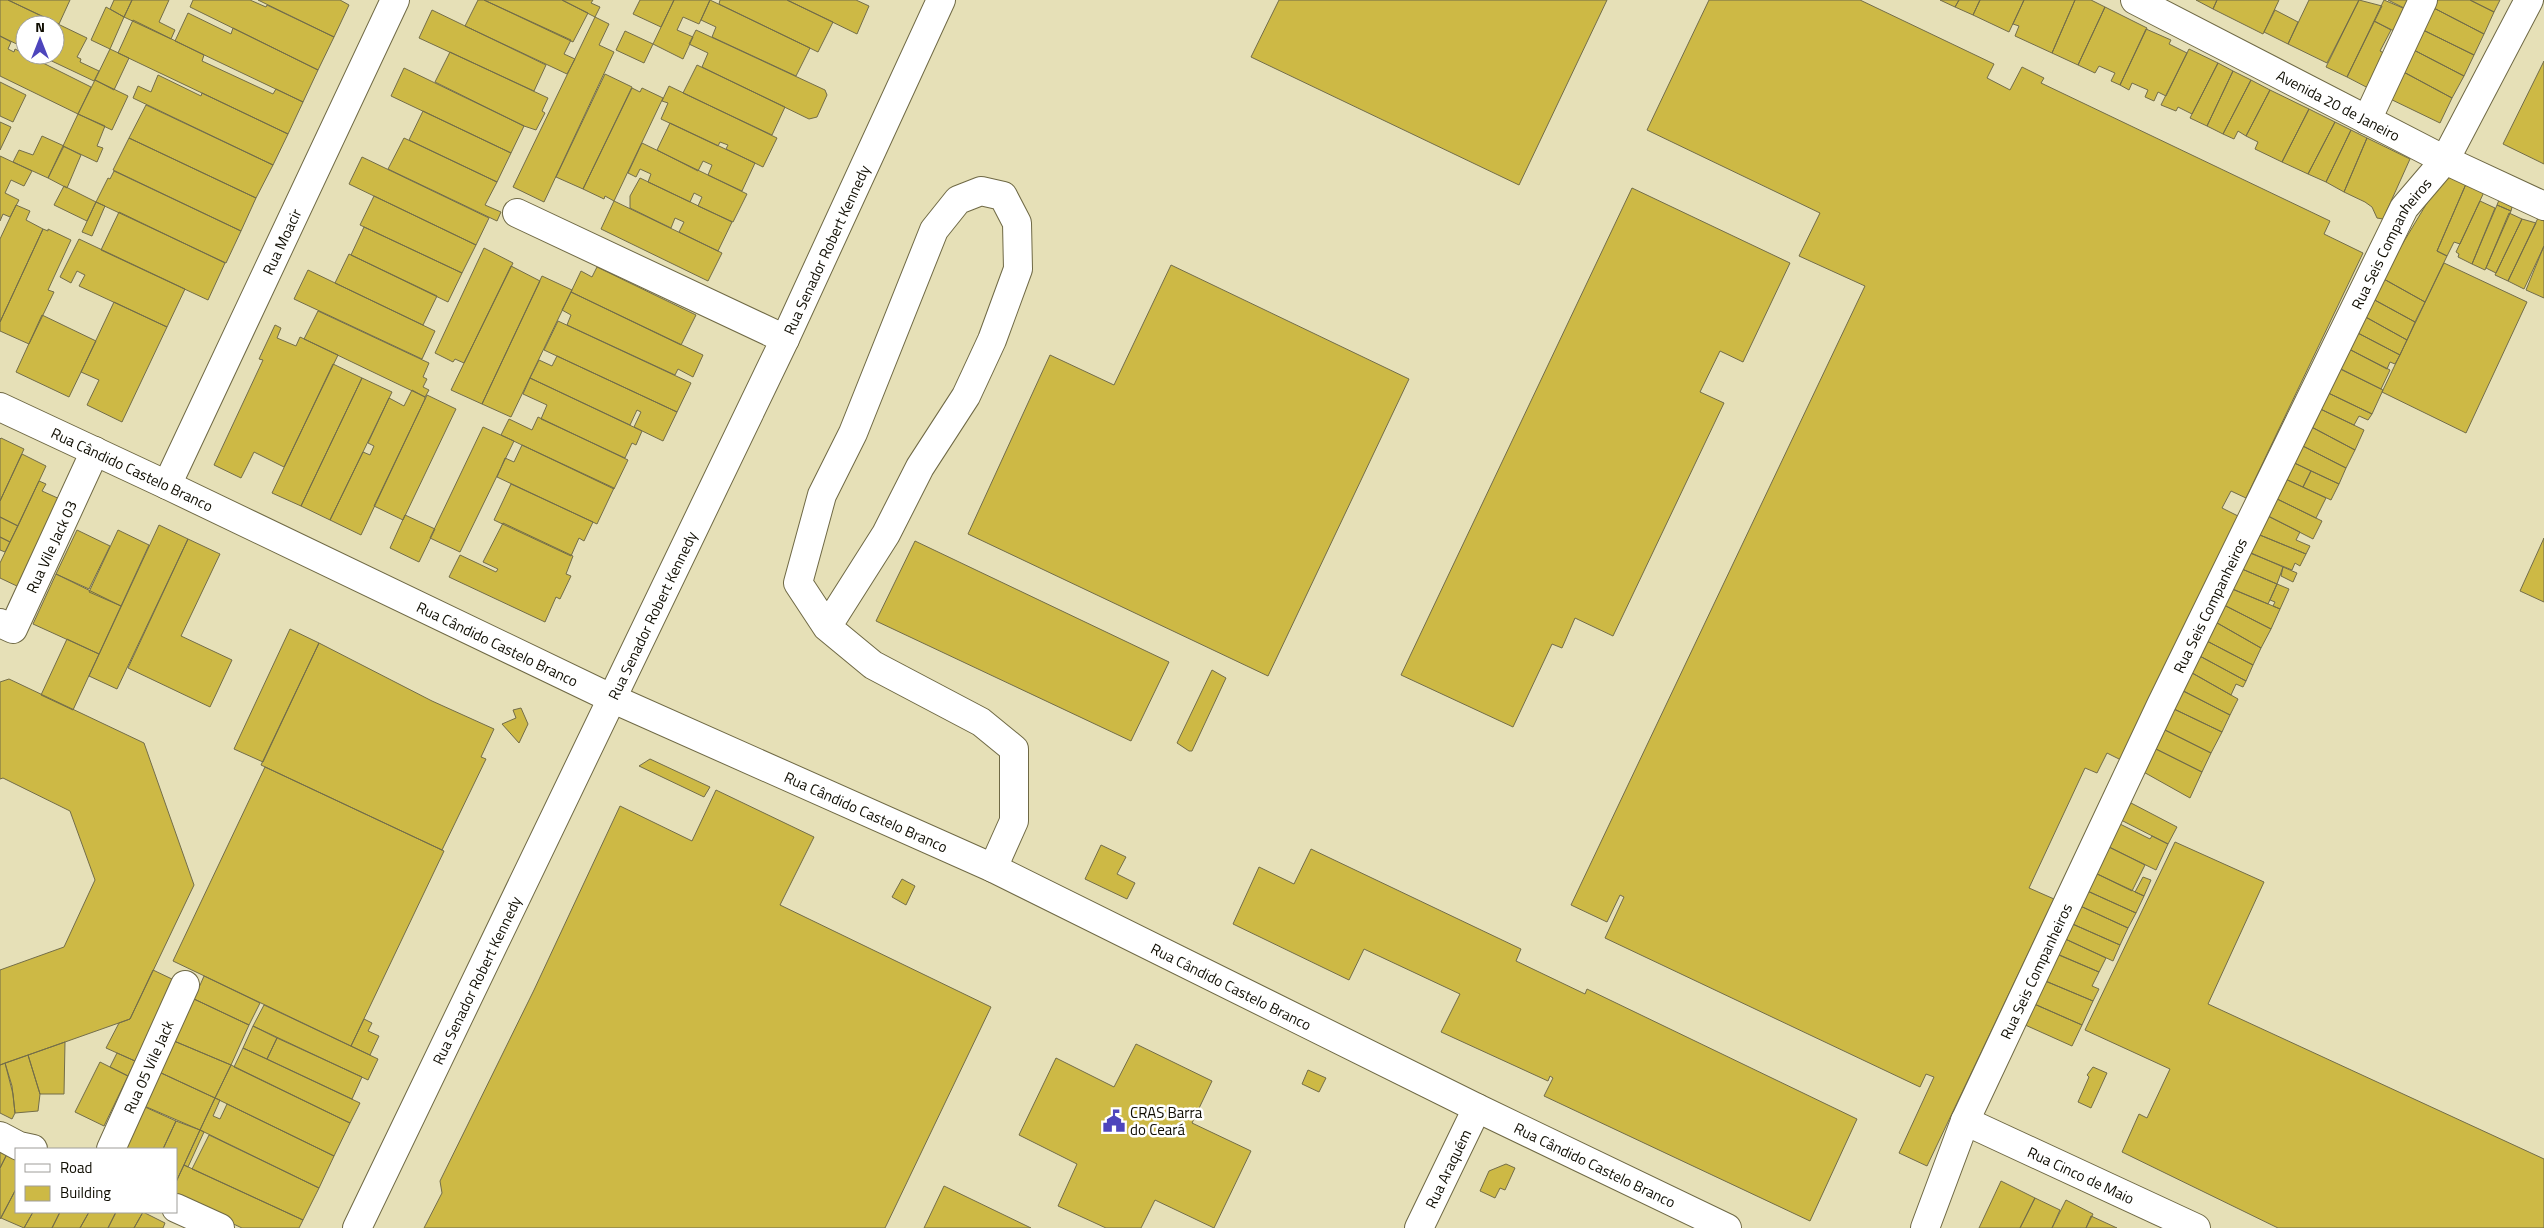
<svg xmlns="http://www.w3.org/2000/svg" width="2544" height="1228" font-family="'Titillium Web',sans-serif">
<rect width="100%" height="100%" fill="#e6e0b7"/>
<path fill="#cdb945" stroke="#736d49" d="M0,0H8L87,38L77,57L81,59L80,62L99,71L94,81L39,55H55V25H25V48L0,36Z
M8,0H70L59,24Z
M114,0H132L124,17L110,9Z
M132,0H169L159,22L175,30L171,39L124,17Z
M193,0H250L266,7L267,5L334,37L318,70L190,7Z
M258,0H340L349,5L334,37Z
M478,0H484L571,40L564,54L575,59L567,74L465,26Z
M484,0H562L588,13L573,42Z
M562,0H593L591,3L600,7L595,17Z
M640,0H674L661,27L633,14Z
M674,0H710L699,24L683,17L677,30L693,37L683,59L653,44Z
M710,0L810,48L796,76L712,37L716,27L701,20Z
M720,0H787L833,22L818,52L719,4Z
M787,0H856L869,6L857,34Z
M1279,0H1607L1519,185L1251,57Z
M1709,0H1860L1994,64L1987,78L2010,90L2022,67L2044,78L2041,83L2330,221L2324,234L2363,253L2246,498L2231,491L2222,508L2238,516L2121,760L2107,753L2097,773L2085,768L2029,888L2054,899L1927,1166L1899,1153L1934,1077L1926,1074L1920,1087L1605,938L1624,897L1620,895L1607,922L1571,905L1865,286L1799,256L1820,213L1647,130Z
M1940,0H1959L1955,7Z
M1959,0H1980L1973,15L1955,7Z
M1980,0H2024L2009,32L1973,15Z
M2024,0H2075L2052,53L2015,36L2019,26L2013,24Z
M2075,0H2091L2105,7L2078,65L2052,53Z
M2196,0H2217L2213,9Z
M2217,0H2279L2263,34L2213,9Z
M2309,0H2359L2327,63L2288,44Z
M2359,0L2382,6L2347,77L2326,67Z
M2384,0L2410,11L2400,34L2374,21Z
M2388,0H2415L2410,11Z
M2431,0H2470L2494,12L2484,34L2428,5Z
M2470,0H2500L2494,12Z
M2428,5L2484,34L2474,55L2417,27Z
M106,7L124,17L110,49L91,40Z
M2105,7L2147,28L2120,85L2111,81L2115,73L2099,66L2095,73L2078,65Z
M432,10L546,65L534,91L419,38Z
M2275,10L2298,22L2288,44L2264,32Z
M188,13L231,34L233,28L318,70L303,102L175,41Z
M595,17L609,24L599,45L614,52L544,202L513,187Z
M133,20L204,55L202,61L273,94L276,89L303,102L288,134L118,53Z
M2374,21L2391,30L2380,51L2390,56L2372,90L2347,77Z
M2417,27L2474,55L2464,76L2408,47Z
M2146,29L2171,40L2169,44L2187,53L2166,96L2158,92L2154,101L2145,97L2148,90L2132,83L2129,90L2120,85Z
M696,30L825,90L827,95L817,117L809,119L702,67L708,53L689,44Z
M625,31L653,44L644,63L616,50Z
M0,36L11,42L8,49L14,52L15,49L91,87L78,114L0,76Z
M2408,47L2464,76L2452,98L2398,69Z
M110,49L129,58L114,90L95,80Z
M2189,49L2218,63L2192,114L2178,107L2176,111L2161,105Z
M450,52L548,98L542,111L545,113L536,130L524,126L435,82Z
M2544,61V164L2503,144Z
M2218,63L2233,71L2207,126L2190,118Z
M697,65L785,107L772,135L683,93Z
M404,68L524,126L511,153L391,96Z
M2398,69L2452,98L2440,123L2384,96Z
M2233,71L2251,80L2223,134L2207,126Z
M605,74L632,87L583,189L556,177Z
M158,75L201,96L202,93L288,134L273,165L133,98L138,86L151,92Z
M95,80L128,96L112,130L78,114Z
M2251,80L2270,90L2246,136L2238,131L2234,139L2223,134Z
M0,82L26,95L13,122L0,116Z
M669,86L777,138L763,167L726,149L728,145L720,142L718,146L661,119L668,103L662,101Z
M632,88L640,92L642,88L663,98L614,201L605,196L604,199L583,189Z
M2270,90L2309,109L2282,162L2255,149L2258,142L2246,136Z
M146,105L273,165L256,198L129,138Z
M2309,109L2335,122L2308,174L2282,162Z
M423,111L511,153L497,182L409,140Z
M78,114L105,126L97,146L103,148L97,162L63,146Z
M0,122L11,127L0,150Z
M2335,122L2351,130L2326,182L2308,174Z
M670,123L755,163L742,191L708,175L712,165L703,161L698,171L657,150Z
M2351,130L2367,138L2344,192L2326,182Z
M42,136L64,146L48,178L13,162L19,150L33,155Z
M129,138L256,198L241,231L113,170Z
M404,138L497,182L485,205L501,212L497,221L388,169Z
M2367,138L2410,159L2383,219L2377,218L2372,207L2365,202L2344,192Z
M642,143L747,194L733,222L698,206L702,197L694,193L690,202L648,182L651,174L640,169L636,177L628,173Z
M63,146L81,155L67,188L48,178Z
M0,156L32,171L24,186L11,180L5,193L19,200L10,217L3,214L0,221Z
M362,157L489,218L476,245L349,184Z
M114,171L241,231L226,263L96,202L108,178L110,179Z
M2445,173L2466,184L2437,251L2447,256L2425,302L2382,278Z
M640,178L732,222L718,251L679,232L684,222L675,218L671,228L630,208V196Z
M2466,184L2484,192L2460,244L2454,242L2447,256L2437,251Z
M64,186L96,202L87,221L54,205Z
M1632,188L1790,263L1743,362L1720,351L1700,392L1724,403L1613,636L1575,618L1562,648L1552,644L1513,727L1401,675Z
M374,196L476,245L462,273L360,225Z
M2499,200L2512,207L2511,211L2497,205Z
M614,201L722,253L708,281L601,229Z
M2480,201L2495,208L2472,264L2458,257L2459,254L2456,252Z
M96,202L105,206L92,236L82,232Z
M16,205L30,211L26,220L43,229L0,322V239Z
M2497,205L2511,211L2485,270L2472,264Z
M119,212L225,263L208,300L101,250Z
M2509,213L2522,219L2496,273L2486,268Z
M2538,218L2544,221V246L2524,289L2508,281Z
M2522,219L2536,223L2508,281L2495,275Z
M364,227L462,273L448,302L351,255Z
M43,229L48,231V229L71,240L48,290L54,292L29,344L0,331V322Z
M79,239L185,289L167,327L79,286L85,275L77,271L71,283L60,277Z
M2544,246V298L2526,290Z
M484,248L513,263L464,363L455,359L453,362L435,353Z
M349,254L437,296L423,325L335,283Z
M2444,263L2527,302L2466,433L2382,392Z
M1171,265L1409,379L1268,676L968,534L1050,355L1114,385Z
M511,266L540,281L482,404L451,390Z
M597,267L696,315L681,345L571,292L581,271L592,277Z
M308,270L435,331L422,359L294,299Z
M542,276L572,290L511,417L482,404Z
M2382,278L2425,302L2415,322L2371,298Z
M571,292L703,355L693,377L678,369L675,375L567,325L571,315L562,310Z
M2371,298L2415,322L2407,340L2362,315Z
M114,302L167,327L122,422L87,405L99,380L81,372Z
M318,311L429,363L423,377L427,379L423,387L429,390L425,397L304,339Z
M42,315L96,341L69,397L16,372Z
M2362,315L2407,340L2400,355L2354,331Z
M558,321L691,383L677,412L544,350Z
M275,325L281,328L277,338L296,346L300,337L338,355L284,467L254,452L241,478L214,465L263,360L259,359Z
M2354,331L2400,355L2395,364L2390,362L2387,369L2345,347Z
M2345,347L2390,370L2381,389L2335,366Z
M557,356L677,412L663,441L634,427L641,412L637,410L630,425L530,378L539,360L552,366Z
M333,364L362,378L301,506L272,493Z
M2332,365L2383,390L2372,414L2320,389Z
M362,378L392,392L330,520L301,506Z
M530,378L642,431L636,445L632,443L625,458L541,419L547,405L523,394Z
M2320,389L2372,414L2368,420L2359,416L2354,425L2312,405Z
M412,390L425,397V399L361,535L330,520L363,452L370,455L374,446L368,443L389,398L404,406Z
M427,395L456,409L403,520L374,506Z
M2312,405L2364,430L2355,450L2304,423Z
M538,417L628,460L614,489L501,435L509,419L532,430Z
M2304,423L2355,450L2346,468L2295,442Z
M483,427L514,441L460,552L430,538Z
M1,438L24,449L0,501V439Z
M2295,442L2346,468L2339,484L2286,459Z
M522,445L614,488L597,524L497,477L505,458L514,462Z
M22,454L46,466L18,526L0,517V501Z
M2286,459L2311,471L2303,487L2279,476Z
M2311,471L2339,484L2331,500L2303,487Z
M2279,476L2326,498L2316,518L2269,495Z
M39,481L46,484L42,491L62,500L19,587L0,578V563Z
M511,484L593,522L584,541L579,538L571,556L494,520Z
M2269,495L2322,521L2313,539L2264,514Z
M2264,514L2300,532L2296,540L2310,546L2306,554L2255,533Z
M405,515L435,529L419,562L390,548Z
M0,517L18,526L10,542L0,537Z
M503,523L573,556L566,574L571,576L560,599L556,597L545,622L449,577L460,555L496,572L498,569L483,562Z
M159,525L188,539L117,689L89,676Z
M77,530L110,546L89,589L56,574Z
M118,530L149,545L121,606L89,592Z
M2255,533L2306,554L2300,566L2295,563L2292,570L2245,551Z
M0,537L10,542L5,552L0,550Z
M2544,538V602L2520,591Z
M188,539L220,554L181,636L232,660L210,707L128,668Z
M915,541L1169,662L1131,741L876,621Z
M2249,552L2283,567L2277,584L2242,569Z
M2283,567L2297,573L2293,582L2281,576Z
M2242,569L2277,584L2268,604L2232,589Z
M56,574L121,606L99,654L33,624Z
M2277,584L2289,589L2280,609L2273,606L2275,602L2270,600Z
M2228,587L2280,609L2271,629L2220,603Z
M2220,603L2271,629L2261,648L2212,620Z
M2212,620L2261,648L2253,665L2203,639Z
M290,629L319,643L263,762L234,749Z
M67,639L99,654L73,710L41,695Z
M2203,639L2253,665L2246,681L2196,654Z
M319,643L432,701L494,729L481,757L486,759L442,850L261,765Z
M2196,654L2246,681L2243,687L2236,684L2231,695L2187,670Z
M2185,669L2238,699L2230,715L2176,687Z
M1212,670L1226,678L1192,751H1189L1177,743Z
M9,679L144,743L194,885L130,1019L0,1065V970L64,947L95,880L70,811L3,778L0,779V682Z
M2183,691L2230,715L2222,732L2174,709Z
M521,708L528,724L519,743L502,724L516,718L513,710Z
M2174,709L2222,732L2211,753L2165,730Z
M2165,730L2211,753L2202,772L2156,749Z
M2150,746L2202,772L2190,798L2140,770Z
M650,759L710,787L704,797L639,766Z
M265,767L444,851L351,1046L173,961Z
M716,790L814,837L780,905L991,1007L885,1228H424L442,1193L440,1181L534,990L620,806L692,841Z
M2131,803L2177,827L2168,844L2121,820Z
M2120,824L2150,839L2152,836L2168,844L2156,870L2109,847Z
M2175,842L2264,882L2208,1004L2544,1159V1228H2278L2122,1152L2139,1114L2147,1118L2170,1069L2085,1030Z
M1101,845L1126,857L1117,874L1135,883L1127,899L1085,879Z
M2109,847L2145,865L2132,891L2091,871Z
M1311,849L1521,949L1516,961L1585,994L1587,989L1857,1119L1810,1221L1544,1096L1553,1078L1550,1076L1548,1081L1441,1032L1460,994L1364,949L1349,980L1233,924L1259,867L1294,884Z
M2091,871L2144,896L2136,913L2083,889Z
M2143,877L2151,880L2144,896L2135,892Z
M902,879L915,886L906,905L892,897Z
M2083,889L2136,913L2128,928L2076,904Z
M2076,904L2128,928L2120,945L2068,922Z
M2068,922L2120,945L2113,961L2061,937Z
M2061,937L2106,958L2099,972L2054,953Z
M2055,953L2099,972L2092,986L2099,989L2093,1001L2043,980Z
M153,970L174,980L135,1061L106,1048L119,1023L130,1019Z
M204,976L260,1003L249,1025L194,999Z
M2043,980L2093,1001L2082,1025L2032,1003Z
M194,999L249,1025L231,1065L174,1041Z
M2032,1003L2082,1025L2072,1046L2023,1024Z
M264,1005L378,1059L368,1080L253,1026Z
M364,1019L372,1023L368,1031L379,1036L370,1055L351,1046Z
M253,1026L277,1038L267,1059L243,1048Z
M277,1038L362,1077L352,1099L267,1059Z
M174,1041L231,1065L215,1098L159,1072Z
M65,1042L64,1094H40L28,1055Z
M1136,1044L1212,1081L1192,1123L1251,1151L1214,1228L1155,1200L1141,1228H1106L1058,1206L1077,1164L1019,1135L1056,1058L1114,1087Z
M243,1048L360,1103L350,1123L234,1067Z
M117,1053L135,1061L128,1076L110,1067Z
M28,1055L40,1094L38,1111L15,1113L12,1086L5,1063Z
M100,1062L128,1076L104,1126L75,1112Z
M5,1063L13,1094L15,1113L12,1119L0,1113V1065Z
M231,1065L350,1123L334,1156L215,1098Z
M2093,1067L2107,1073L2091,1108L2078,1102L2089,1077L2087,1075Z
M1308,1070L1326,1078L1319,1092L1302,1084Z
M159,1072L215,1098L200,1130L142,1105Z
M215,1098L220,1100L213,1116L220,1119L227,1104L334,1156L319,1188L200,1130Z
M145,1107L176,1121L163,1149H126Z
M176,1121L200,1130L176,1182V1149H163Z
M200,1130L204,1132L188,1167L184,1165Z
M209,1135L319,1188L303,1220L192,1169Z
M0,1143L7,1154L0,1168Z
M9,1150L16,1153V1189L0,1219V1168Z
M1506,1164L1515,1168L1505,1190L1500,1188L1495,1198L1480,1191L1489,1171Z
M184,1165L303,1220L299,1228H242L176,1197V1182Z
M2001,1181L2035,1198L2020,1228H1979Z
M944,1186L1031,1228H924Z
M16,1189V1212H33L24,1228L1,1218Z
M2035,1198L2060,1210L2052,1228H2020Z
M2066,1200L2093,1214L2086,1228H2052Z
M33,1212H60L52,1228H24Z
M60,1212H89L80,1228H52Z
M89,1212H116L108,1228H80Z
M116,1212H143L134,1228H108Z
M143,1212L165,1223L163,1228H134Z
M2091,1216L2117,1228H2086Z"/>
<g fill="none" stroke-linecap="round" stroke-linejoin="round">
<defs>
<g id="minor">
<path id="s1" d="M2135,0L2445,160L2544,206"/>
<path d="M2367,120L2423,0"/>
<path d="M517,213L785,339"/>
<path id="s2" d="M0,407L167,485L611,698L993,868L1477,1108L1727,1228"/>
<path id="s3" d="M167,485L395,0"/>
<path id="s4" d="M0,623L13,629L95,451"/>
<path d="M827,627L886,534L920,467L966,396L992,340L1018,269L1017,223L1003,196L981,191L958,200L934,230L853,433L822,495L798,583L827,627L873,665L981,722L1014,749V821L993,868"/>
<path id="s5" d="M1965,1121L2196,1228"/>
<path d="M0,1136L19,1146L33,1149"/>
<path id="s6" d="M111,1149L185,985"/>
<path d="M176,1208L220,1228"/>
<path id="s7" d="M357,1228L785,339L941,0"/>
<path id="s8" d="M1419,1228L1477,1108"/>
<path id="s9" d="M1925,1228L1965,1121L2161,705L2404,208L2445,160L2529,0"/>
</g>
</defs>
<use href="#minor" stroke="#6f6945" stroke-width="30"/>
<use href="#minor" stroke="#fff" stroke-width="28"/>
</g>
<defs>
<symbol id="civic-bare" viewBox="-9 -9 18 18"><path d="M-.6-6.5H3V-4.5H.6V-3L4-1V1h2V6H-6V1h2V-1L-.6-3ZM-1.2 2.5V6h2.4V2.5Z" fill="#4d45bc" stroke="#fff" stroke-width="2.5" paint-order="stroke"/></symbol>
</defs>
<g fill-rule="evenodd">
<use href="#civic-bare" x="1098" y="1105" width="32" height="32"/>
</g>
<g text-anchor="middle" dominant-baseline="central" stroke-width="5" stroke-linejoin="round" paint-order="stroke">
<g font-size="15" fill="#0f0d02" stroke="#fff">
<text stroke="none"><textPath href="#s1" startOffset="229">Avenida 20 de Janeiro</textPath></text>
<text stroke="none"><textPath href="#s3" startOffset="269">Rua Moacir</textPath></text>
<text stroke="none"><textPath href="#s9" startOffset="1090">Rua Seis Companheiros</textPath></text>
<text stroke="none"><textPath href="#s7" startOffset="1085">Rua Senador Robert Kennedy</textPath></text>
<text stroke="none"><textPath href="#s2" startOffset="146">Rua Cândido Castelo Branco</textPath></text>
<text stroke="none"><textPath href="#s4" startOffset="105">Rua Vile Jack 03</textPath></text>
<text stroke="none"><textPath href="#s9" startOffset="685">Rua Seis Companheiros</textPath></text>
<text stroke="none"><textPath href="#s7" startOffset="680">Rua Senador Robert Kennedy</textPath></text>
<text stroke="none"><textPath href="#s2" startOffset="551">Rua Cândido Castelo Branco</textPath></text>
<text stroke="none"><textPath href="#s2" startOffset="956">Rua Cândido Castelo Branco</textPath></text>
<text stroke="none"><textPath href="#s9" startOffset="280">Rua Seis Companheiros</textPath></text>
<text stroke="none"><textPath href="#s7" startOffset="275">Rua Senador Robert Kennedy</textPath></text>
<text stroke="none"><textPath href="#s2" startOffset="1361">Rua Cândido Castelo Branco</textPath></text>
<text stroke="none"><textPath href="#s6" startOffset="90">Rua 05 Vile Jack</textPath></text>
<text stroke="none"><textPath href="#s2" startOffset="1766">Rua Cândido Castelo Branco</textPath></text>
<text stroke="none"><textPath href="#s8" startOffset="66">Rua Araquém</textPath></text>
<text stroke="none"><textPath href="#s5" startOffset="128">Rua Cinco de Maio</textPath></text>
</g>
<g font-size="15" fill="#0f0d02" stroke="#fff" text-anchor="start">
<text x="1130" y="1112">CRAS Barra<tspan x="1130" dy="17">do Ceará</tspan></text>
</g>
</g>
<rect x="15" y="1148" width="162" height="65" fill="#ffffff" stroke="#9f9e9a"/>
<rect x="25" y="1164" width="25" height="8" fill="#ffffff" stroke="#9f9e9a"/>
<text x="60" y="1173" font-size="15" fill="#0f0d02">Road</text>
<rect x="25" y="1186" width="25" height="15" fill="#cdb945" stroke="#9f9e9a"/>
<text x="60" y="1198" font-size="15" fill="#0f0d02">Building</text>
<g transform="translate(40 40)"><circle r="24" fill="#ffffff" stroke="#9f9e9a"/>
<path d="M0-4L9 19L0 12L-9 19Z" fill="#4d45bc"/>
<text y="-8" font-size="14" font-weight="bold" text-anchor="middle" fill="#0f0d02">N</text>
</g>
</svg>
